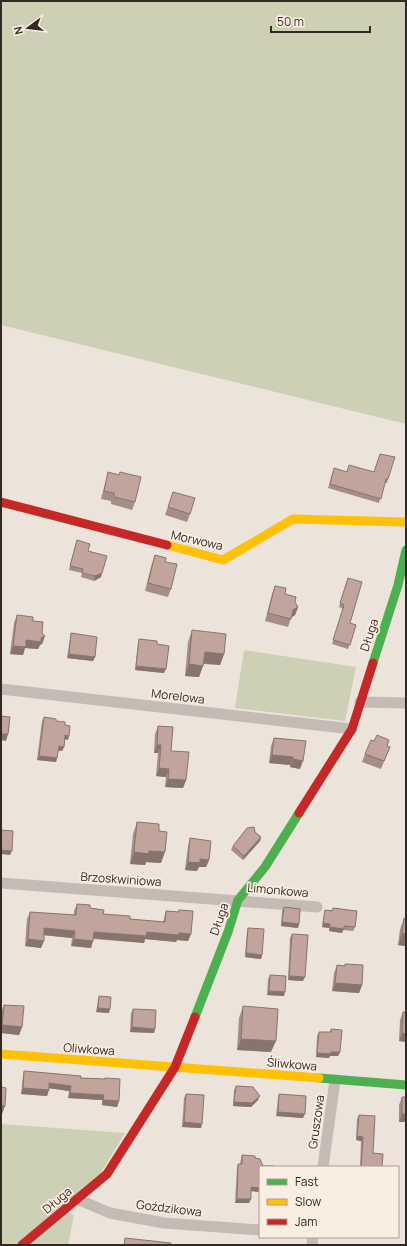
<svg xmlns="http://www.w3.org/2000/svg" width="407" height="1246" font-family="Manrope,sans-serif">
<rect width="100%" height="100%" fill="#ece3db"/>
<path fill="#cdd0b4" d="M1,1H406V424L1,325Z
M244,650L356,667L345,721L235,708Z
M1,1124L125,1133L100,1174L15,1245H1Z
M68,1212L74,1215L68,1245H28Z"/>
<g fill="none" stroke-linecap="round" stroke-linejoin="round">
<path stroke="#c4bbb5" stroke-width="11" d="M1,689L352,729
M360,702L406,703
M1,883L317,907
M323,1167L335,1080
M77,1199L110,1213L164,1223L260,1230
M312,1245L313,1237"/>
<path stroke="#4caf50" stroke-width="9" d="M373,663L398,585L406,550
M195,1017L228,932L238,900L265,867L299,813
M319,1078L406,1085"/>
<path stroke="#ffc107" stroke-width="9" d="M167,545L223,560L293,519L406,522
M1,1054L319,1078"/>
<path stroke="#c62828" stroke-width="9" d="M1,502L167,545
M299,813L352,729L373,663
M22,1245L107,1174L175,1067L195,1017"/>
</g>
<path fill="#a68e86" d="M334,468L347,472L388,479L387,483H385L379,503L328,488Z
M108,472L135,502L132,510L111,504V501L101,499L106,480Z
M173,492L190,514L187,522L165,515Z
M77,540L88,551L102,573L101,577L94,581L81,577L82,573L69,570Z
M155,555L165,562L171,589L168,597L145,591L152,563Z
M348,578L350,623L356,625L348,649L332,644L343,609L339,607Z
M275,586L295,602L298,607L295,615L291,618L288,627L265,621L272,594Z
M17,615L33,621L45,636L42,644L40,645L38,649L25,648L23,655L10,654L14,623Z
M192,630L224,654L220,665L203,664L199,677L185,676L188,642Z
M71,633L95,657L93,661L67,658L70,638Z
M139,639L157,644L164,673L135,670L138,643Z
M44,717L56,721L65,725L68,740L65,739L64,747L62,751H58L57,758L56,762L37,760L42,721Z
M158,726L186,780L183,788L165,787L166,777L156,776L158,753H154L155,734Z
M274,738L306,741L300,769L290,767V765L269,763L271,746Z
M387,746L390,747L381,769L362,762L365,754Z
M137,822L159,831L161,863L146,862L145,865L130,864L133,834Z
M255,832L261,837L260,841L243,860L231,850L233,846Z
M190,838L209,860L206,867H199L197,871L185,870L188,846Z
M77,904L90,908L103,914L130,919L163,922L164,918L166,911L178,912L179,910L191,934L188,941L177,940L176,942L145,939L144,943L93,939L91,948L71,946L72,938L44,935L41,948L25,946L27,919L30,912L74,915V911Z
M284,907L299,924L298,928L281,926L282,911Z
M333,908L355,927L353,931L343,930L342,933L329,931V928L322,927L324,914L325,910H332Z
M404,918L406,946L398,945L400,929Z
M248,928L262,955L261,959L245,957L247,932Z
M292,934L303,981L288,980L290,938Z
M345,964L362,985L359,993L332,991L334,973L337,965L345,966Z
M270,975L284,996L267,995L268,979Z
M99,996L109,1013L96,1012L98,1000Z
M4,1005L22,1027L19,1035L1,1033V1012Z
M243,1006L271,1052L237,1050L239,1018Z
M133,1009L155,1029L154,1033L130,1032L131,1013Z
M403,1012H406V1042L399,1041L400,1020Z
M331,1029L340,1052L338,1056H330L329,1058L316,1057L317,1036L319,1032H330Z
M24,1071L80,1078L104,1079L105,1078L119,1101L117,1107L102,1105V1100L68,1098L69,1091L49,1088L47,1096L21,1094L23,1076Z
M236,1086L258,1100L251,1107L233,1106L234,1090Z
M186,1094L201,1128L182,1127L184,1098Z
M279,1094L303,1118L276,1116L278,1098Z
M402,1097L406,1122H399V1105Z
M359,1115L373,1153L382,1167H360L361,1141L356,1140L357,1119Z
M242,1155L255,1158L260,1167V1192L251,1191L249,1203H235L237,1168L238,1164H240L241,1159Z"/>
<path fill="#87746d" d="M102,573L101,577L94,581L95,576Z
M298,607L295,615L290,618L293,610Z
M45,636L42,644L40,645L38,649L25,648L23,655L10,654L13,646L26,640L41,638Z
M205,652L224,654L220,665L201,663Z
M69,654L95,657L93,661L67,658Z
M189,664L203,666L199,677L185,676Z
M136,666L166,669L164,673L135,670Z
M1,734H8L6,741L1,740Z
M65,735L69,736L68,740L64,739Z
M157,745H161L158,753H154Z
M59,746L64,747L62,751L57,750Z
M272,755L293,757L290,765L269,763Z
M39,756L57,758L56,762L37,760Z
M293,759L303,761L300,769L290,767Z
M159,768L169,769L166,777L156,776Z
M168,779L186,780L183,788L165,787Z
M261,837L260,841L243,860L244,856Z
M1,850L12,851L10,855L1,854Z
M149,851L165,852L161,863L146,862L145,865L130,864L134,852Z
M200,859L209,860L206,867H199L197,871L185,870L188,862Z
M282,922L299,924L298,928L281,926Z
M323,923L330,924L329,928L322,927Z
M330,927L344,929L342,933L329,931Z
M44,928L75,931L72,938L42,935Z
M94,932L179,933L191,934L188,941L177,940L176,942L145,939L144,943L92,938Z
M402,933L406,934V946L398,945Z
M28,939L44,941L41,948L25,946Z
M74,939L93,941L91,948L71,946Z
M246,953L262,955L261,959L245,957Z
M289,976L305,977L303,981L288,980Z
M335,983L362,985L359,993L332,991Z
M269,991L285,992L284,996L267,995Z
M98,1008L110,1009L109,1013L96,1012Z
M2,1025L22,1027L19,1035L1,1033V1029Z
M132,1027L155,1029L154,1033L130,1032Z
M402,1033L406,1034V1042L399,1041Z
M241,1039L276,1041L271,1052L237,1050Z
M331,1052H340L338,1056H330L329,1058L316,1057L317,1053Z
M49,1083L71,1086L69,1091L47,1088Z
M23,1088L49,1090L47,1096L21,1094Z
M70,1093L104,1095L102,1100L68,1098Z
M260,1096L258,1100L251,1107L233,1106L234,1102Z
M103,1100L119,1101L117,1107L102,1105Z
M1,1105L5,1106L2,1114L1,1113Z
M278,1112L305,1114L303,1118L276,1116Z
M402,1114H406V1122H399Z
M184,1122L202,1124L201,1128L182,1127Z
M357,1136L363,1137L361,1141L356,1140Z
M251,1187L260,1188V1192L250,1191Z
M237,1199H251L249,1203H235Z"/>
<path fill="#c1a59c" stroke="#87746d" d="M380,454L395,457L388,479H386L381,499L330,484L334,468L347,472L349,465L374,472Z
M108,472L119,475L120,472L141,477L135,502L114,497V493L104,491Z
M173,492L195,498L190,514L168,507Z
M77,540L90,544L88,551L107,556L102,573L95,576L82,573L83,569L70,566Z
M155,555L166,558L165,562L177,564L171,589L148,583Z
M348,578L362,582L350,623L356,625L350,645L333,640L344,605L340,603Z
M275,586L286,588L285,594L296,597L295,602L298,607L293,610L291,619L268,613Z
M17,615L33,617V621L43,622L42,633L45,636L41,638V642L26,640V647L13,646Z
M192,630L226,634L224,654L205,652L203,666L189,664Z
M71,633L97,637L95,657L69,654Z
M139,639L157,641V644L169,646L166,669L136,666Z
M1,716L10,717L8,734H1Z
M44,717L56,719V721L65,722V725L70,726L69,736L65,735L64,747L59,746L57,758L39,756Z
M158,726L173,727L171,751L189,752L186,780L168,779L169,769L159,768L161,745H157Z
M377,735L389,740L387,746L390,747L384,761L365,754L371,740L374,741Z
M274,738L306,741L303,761L293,759V757L272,755Z
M137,822L159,824V831L167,832L165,852L149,851V854L134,852Z
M254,827L255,832L261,837L244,856L233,846L247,828Z
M1,830L13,831L12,851L1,850Z
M190,838L211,841L209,860L200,859V863L188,862Z
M77,904L90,905V908L104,910L103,914L130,916V919L165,922L166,911L179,912V910L193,911L191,934L179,933L178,935L147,932L146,936L94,932L93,941L74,939L75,931L44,928V941L28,939L30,912L76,915Z
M284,907L300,909L299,924L282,922Z
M333,908L357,911L355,927L344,926V929L330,927V924L323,923L325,910L332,911Z
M404,918H406V934L402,933Z
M248,928L264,929L262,955L246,953Z
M292,934L308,935L305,977L289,976Z
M345,964L363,965L362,985L335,983L337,965L345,966Z
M270,975L286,976L285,992L269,991Z
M99,996L111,997L110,1009L98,1008Z
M4,1005L24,1006L22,1027L2,1025Z
M243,1006L278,1009L276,1041L241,1039Z
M133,1009L156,1010L155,1029L132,1027Z
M403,1012H406V1034L402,1033Z
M331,1029L342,1030L340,1052H331L330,1054L317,1053L319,1032H331Z
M24,1071L81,1076L80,1078L105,1079V1078L120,1079L119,1101L103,1100L104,1095L70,1093L71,1086L49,1083V1090L23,1088Z
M236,1086L253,1087L260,1096L252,1103L234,1102Z
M1,1087L6,1088L5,1106L1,1105Z
M186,1094L204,1095L202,1124L184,1122Z
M279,1094L306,1096L305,1114L278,1112Z
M402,1097H406V1114H402Z
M359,1115L375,1116L373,1153L383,1154L382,1167H361L363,1137L357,1136Z
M242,1155L255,1156V1158L260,1159L263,1166H274V1167H260V1188L251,1187V1199H237L238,1164H242Z
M125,1238L171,1243V1245H124Z"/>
<g text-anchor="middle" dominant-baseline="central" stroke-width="3.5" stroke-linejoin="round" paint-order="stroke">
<g font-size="12" fill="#342824" stroke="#faede1">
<text transform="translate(197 540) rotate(13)">Morwowa</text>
<text transform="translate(369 635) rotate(-72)">Długa</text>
<text transform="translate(178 696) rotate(7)">Morelowa</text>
<text transform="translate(121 879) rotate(4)">Brzoskwiniowa</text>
<text transform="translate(278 890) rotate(5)">Limonkowa</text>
<text transform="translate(219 919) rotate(-71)">Długa</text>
<text transform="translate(89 1049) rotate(4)">Oliwkowa</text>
<text transform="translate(292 1064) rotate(5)">Śliwkowa</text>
<text transform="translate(316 1122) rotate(-82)">Gruszowa</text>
<text transform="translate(57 1200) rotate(-40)">Długa</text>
<text transform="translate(169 1208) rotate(7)">Goździkowa</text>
</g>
</g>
<rect width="407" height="1246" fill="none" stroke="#342824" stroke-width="4"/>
<rect x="259" y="1166" width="140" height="72" fill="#faede1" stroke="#ab9e95"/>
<rect x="267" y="1179" width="20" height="6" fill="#4caf50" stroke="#ab9e95"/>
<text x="295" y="1186" font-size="12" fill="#342824">Fast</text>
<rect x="267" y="1199" width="20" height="6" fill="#ffc107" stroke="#ab9e95"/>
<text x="295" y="1206" font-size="12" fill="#342824">Slow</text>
<rect x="267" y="1219" width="20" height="6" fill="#c62828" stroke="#ab9e95"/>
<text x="295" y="1226" font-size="12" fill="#342824">Jam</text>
<g transform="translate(28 28) rotate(255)" stroke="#faede1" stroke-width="3" paint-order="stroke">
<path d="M0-3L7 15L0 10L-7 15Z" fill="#342824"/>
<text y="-6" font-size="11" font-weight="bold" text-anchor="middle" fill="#342824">N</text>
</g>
<path d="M271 26v6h99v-6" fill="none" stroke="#342824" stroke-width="2"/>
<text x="277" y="26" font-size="12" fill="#342824" stroke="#faede1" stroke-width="3" paint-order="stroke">50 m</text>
</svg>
